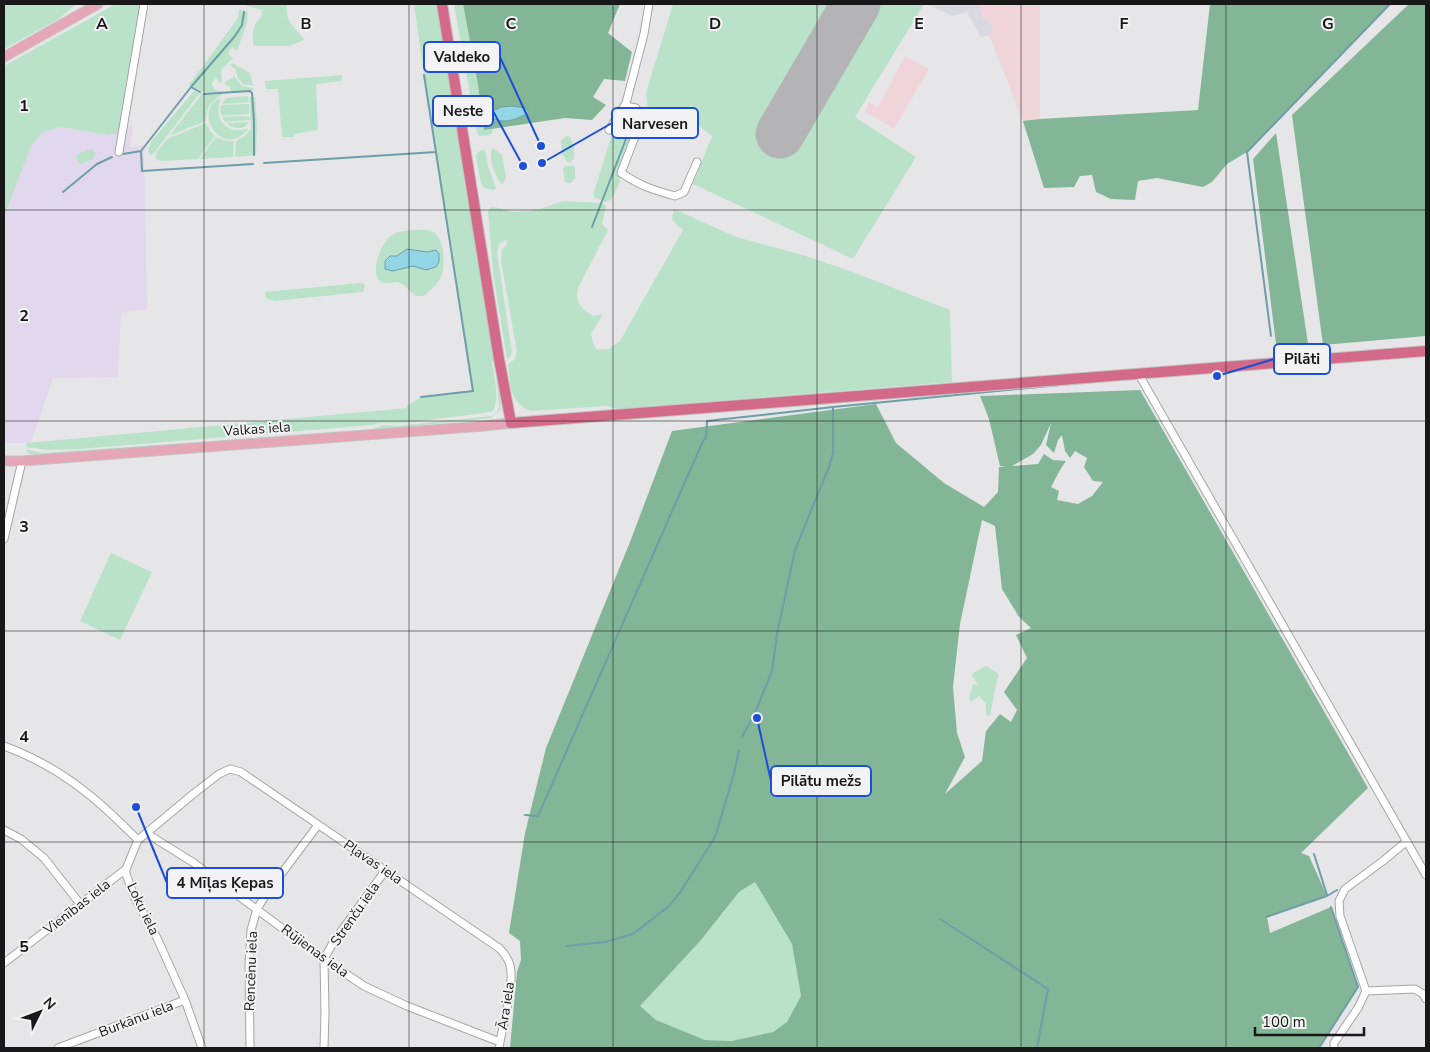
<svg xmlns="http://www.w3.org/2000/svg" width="1430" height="1052" font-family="'Nunito Sans',sans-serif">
<rect width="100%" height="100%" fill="#e6e6e8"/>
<path fill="#efd5da" d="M978,4H1040V119L1023,121L989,35L993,25L983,18Z
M905,56L929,69L894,129L865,112L869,102L878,107Z"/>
<path fill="#e2d8ed" d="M35,122L116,123L133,126L130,147L144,146L147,309L121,313L118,377L53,378L31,443H4V201Z"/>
<path fill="#d8d8e1" d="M927,4H978L983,18L993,25L989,35L981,37L967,12L952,16Z"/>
<path fill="#bae2c9" d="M4,4H76L59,19L4,49Z
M116,4H143L137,27L120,132L116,134L107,135L61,127L43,132L31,146L4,217V66Z
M241,4H287C285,25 295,25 304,40L289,46H254C251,37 253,22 261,18L262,10Z
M414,4H437L460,146L466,194L475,237L494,359L492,363C494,378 500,397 493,411L484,413L403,423H379L372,425L80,449L49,450L26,447L27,443L407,408V406L421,397L472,391L424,75Z
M454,4H463L478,85L484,130L492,129V133L489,135L479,136L477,133Z
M673,4H924L855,117L916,157L853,259L693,184L712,136L693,121L680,126H675L648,113L646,93Z
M239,10H244L248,12L247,23L237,51L232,47L228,54L233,58L221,70L222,83H219L216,78L212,83C214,94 222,91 230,91V87L226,85L225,82L232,78L235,75V77L242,86L253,88L254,90L223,93L204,92L189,85L238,18Z
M232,63L250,73L253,86L243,84L238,78L235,69L230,65Z
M342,75V81L316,84L318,130L294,134V137H282L278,89H266L265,81Z
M194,91L203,94H223C212,101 206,106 206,121L169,136L201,95L199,94L166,137L154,153L151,155L149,154L148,151L151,142Z
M248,96L249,102L222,104L226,98Z
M250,97H255L257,125L256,155L235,157L236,141L245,136L251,129Z
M221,98C220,102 218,106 218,110C219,127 234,134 249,128C223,163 190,109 221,98Z
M249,104V114L221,116L220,111L221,105Z
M628,110C633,113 635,115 637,121L619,169L620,182L611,200L605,202L594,197V192L615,124L623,111Z
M249,116L250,120L225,122L222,117Z
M249,122L245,127C238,129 232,129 226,123Z
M206,123L210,131L215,136L198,159L160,161L156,159V153L167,139Z
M567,136L570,137L574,147V158L571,162H567L562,153L561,140Z
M216,137L226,141H234L233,157L200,159Z
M492,148L502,154L506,177L502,185C495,176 488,159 492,148Z
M92,149L95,154L93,159L82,164L78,162L76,156L80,153Z
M484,149L486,153L488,166L496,188L494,190L484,188L481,184L476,156L478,152Z
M567,166H573L575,167V178L571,183H566L565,182L563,169L564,167Z
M563,201L599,203L604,204L606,207L602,224L608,230L578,288C575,303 581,308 593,316L603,314L591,334L593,343L597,350L609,349L620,341L683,230L672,220L674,209L736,237L806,256L850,271L950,310L952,382L617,409L607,406L530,411C509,402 510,383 508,364L514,360L517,352L501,261L502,249L507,244L506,240L499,244L497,253L512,352L510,357L507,359L493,273L488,211L491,207C501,207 510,213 519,212C534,212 549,206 563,201Z
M413,230C419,230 427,229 433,232C445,237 446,269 440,279C436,286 429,291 424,296H416C410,292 404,283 397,282C391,282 387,285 381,282C368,273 382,239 394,234C399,231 407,231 413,230Z
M361,283L365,285L363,292L274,301L266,298L265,292Z
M495,363H496L501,405L500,410L491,418L392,428L125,449L35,455L28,453L26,450H30L43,453L369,430L384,425L397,426L492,416L497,412L499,407Z
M111,553L152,572L120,640L80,621Z
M986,666L999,674L996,684L990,716L986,715V703L979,696L971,702L969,698L973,684L979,685L972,676L973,673Z
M755,882L792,944L801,996L788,1022L773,1032L731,1041L704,1040L656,1020L639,1006L701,940L739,892Z"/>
<path fill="#83b696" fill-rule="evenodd" d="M463,4H620L608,33L632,52L625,81L604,79L593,97L606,105L592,120L565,118L484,130L478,85Z
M1210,4H1390L1247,152L1227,164L1212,182L1203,187L1157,178L1138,181L1135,200L1111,199L1096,192L1092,175L1080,176L1074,187L1044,188L1023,121L1040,119L1198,110Z
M1409,4H1426V336L1323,345L1292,115Z
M1276,133L1309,350L1277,352L1253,159Z
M1140,390L1368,788L1301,853L1309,856L1327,896L1267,917L1270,933L1331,907L1358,987L1319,1048H510L517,972L521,960L520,941L509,933L525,833L546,748L630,542L672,431L876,404L896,443L944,483L984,507L998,492L999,467H1006L1000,466L989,419L980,396ZM1051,423L1046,445L1054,453L1058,440L1062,435L1065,451L1070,458L1075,451L1087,458L1084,467L1093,481L1103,482L1092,496L1078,504L1057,500L1059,491L1051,487L1060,470L1066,461L1053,460L1044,454L1038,464L1012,466L1033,454L1041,445ZM982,520L995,526L1002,589L1019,617L1031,628L1016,635L1027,658L1004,692L1017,710L1011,722L1000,714L986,731L982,761L945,794L965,757L957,733L953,687L960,624ZM755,882L792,944L801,996L787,1022L773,1032L731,1041L705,1040L656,1020L640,1006L701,940L739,892Z"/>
<path fill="#93d7e6" stroke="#6e9ea8" d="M513,106L525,108L528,111V113C517,119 506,124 494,119L493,111L501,107Z
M407,249L427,252L436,250L439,254V262L436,267L426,270L413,266L393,271L385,269V261L390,256H397Z"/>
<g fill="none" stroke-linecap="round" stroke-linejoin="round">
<path stroke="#6e9ea8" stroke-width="2" d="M191,87L200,92
M204,94L250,91L252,93L254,122V155
M141,151L142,171L253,164
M123,154L141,151L191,87L235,36L242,25L244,12
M264,163L436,152
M63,192L97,164L112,157
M592,227L626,139
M1271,336L1247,152L1390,4
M421,397L473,391L424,75
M742,737L755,713L772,671L777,634L795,550L829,467L833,453V407
M525,815L538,816L703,441L706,438L707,421L833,407L1091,382
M1314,854L1327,895
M1266,917L1327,896L1337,890
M940,919L1048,989L1037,1048
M566,946L605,942L633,934L669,906L681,891L715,837L733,777L739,751
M1319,1048L1358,987L1331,907"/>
<path stroke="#b4b4b6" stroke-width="49" d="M780,134L856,4"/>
<defs>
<path id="minor" d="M625,106L636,108L641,115L638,129L621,173C641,186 653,190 675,196L684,192L697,162
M609,130L626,103L644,34L649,4
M119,152L144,4
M1138,373L1426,875
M4,539L22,461
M4,746C34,757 62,773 87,793C105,807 122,824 138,840
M4,830L21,839L44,858L81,905
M146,833L194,863L324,959L364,986L407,1006L500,1042
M4,963L126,869
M1366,991L1415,989L1423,994L1426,999
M58,1048L185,1000
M202,1048L185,1000L157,938L134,896L126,874V869L138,840L192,795L219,774L230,769L241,772L499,948C504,953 508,958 510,965C515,985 502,1026 499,1048
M250,1048L249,965L251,930L257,909L267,893L318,825
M324,1048L325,1012L324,959L334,941L385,871
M1334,1048V1043L1358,1008L1366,991L1340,916L1339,901L1345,889L1383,861L1407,841"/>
<path id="major" d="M4,57L98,4
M4,461H22L484,426L511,423"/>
<path id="highway" d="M442,4L499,359L511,423L755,404L1426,351"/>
</defs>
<use href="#minor" stroke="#a5a5a7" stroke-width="9"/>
<use href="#major" stroke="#c3c3c3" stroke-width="11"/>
<use href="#highway" stroke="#c3c3c3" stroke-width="12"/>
<use href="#minor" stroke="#fff" stroke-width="7"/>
<use href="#major" stroke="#e5a6b8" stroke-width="9"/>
<use href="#highway" stroke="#d46a89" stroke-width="10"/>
</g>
<path fill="none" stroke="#181818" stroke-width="1" stroke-opacity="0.55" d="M204,4V1048M409,4V1048M613,4V1048M817,4V1048M1021,4V1048M1226,4V1048M4,210H1426M4,421H1426M4,631H1426M4,842H1426"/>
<g text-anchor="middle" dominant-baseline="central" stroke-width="4" stroke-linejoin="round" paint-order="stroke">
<g font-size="14" fill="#181818" stroke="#f3f3f5">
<text transform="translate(257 429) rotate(-4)">Valkas iela</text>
<text transform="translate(373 862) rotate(34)">Pļavas iela</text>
<text transform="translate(77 907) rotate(-38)">Vienības iela</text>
<text transform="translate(143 909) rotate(64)">Loku iela</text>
<text transform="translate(355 914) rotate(-55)">Strenču iela</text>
<text transform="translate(315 951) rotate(36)">Rūjienas iela</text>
<text transform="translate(251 971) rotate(-88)">Rencēnu iela</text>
<text transform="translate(506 1006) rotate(-81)">Āra iela</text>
<text transform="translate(136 1019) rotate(-21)">Burkānu iela</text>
</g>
</g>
<g font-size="16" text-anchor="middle" font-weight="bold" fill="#181818" stroke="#f3f3f5" stroke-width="4" stroke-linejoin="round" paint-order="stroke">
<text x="102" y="29">A</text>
<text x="306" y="29">B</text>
<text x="511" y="29">C</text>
<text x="715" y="29">D</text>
<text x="919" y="29">E</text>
<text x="1124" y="29">F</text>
<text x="1328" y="29">G</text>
<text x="24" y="111">1</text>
<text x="24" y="321">2</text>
<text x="24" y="532">3</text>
<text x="24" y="742">4</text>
<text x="24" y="952">5</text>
</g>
<path fill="none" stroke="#1d4ed8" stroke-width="2" d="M541 146L500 57M523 166L493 111M542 163L612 123M1217 376L1274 359M757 718L771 781M136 807L167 883"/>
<g fill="#1d4ed8" stroke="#f3f3f5" stroke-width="2">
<circle cx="541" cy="146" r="5"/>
<circle cx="523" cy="166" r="5"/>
<circle cx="542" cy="163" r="5"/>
<circle cx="1217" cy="376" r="5"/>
<circle cx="757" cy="718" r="5"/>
<circle cx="136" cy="807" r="5"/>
</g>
<g fill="#f3f3f5" stroke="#1d4ed8" stroke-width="2">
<rect x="424" y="42" width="76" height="30" rx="5"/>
<rect x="433" y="96" width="60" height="30" rx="5"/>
<rect x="612" y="108" width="86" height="30" rx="5"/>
<rect x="1274" y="344" width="56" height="30" rx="5"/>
<rect x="771" y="766" width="100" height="30" rx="5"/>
<rect x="167" y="868" width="116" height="30" rx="5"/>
</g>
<g font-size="15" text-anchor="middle" font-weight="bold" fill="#181818">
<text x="462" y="62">Valdeko</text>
<text x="463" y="116">Neste</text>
<text x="655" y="129">Narvesen</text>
<text x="1302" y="364">Pilāti</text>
<text x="821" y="786">Pilātu mežs</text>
<text x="225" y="888">4 Mīļas Ķepas</text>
</g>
<rect width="1430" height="1052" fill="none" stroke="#181818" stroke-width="10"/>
<g transform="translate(40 1012) rotate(48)" stroke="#f3f3f5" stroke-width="4" paint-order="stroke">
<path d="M0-4L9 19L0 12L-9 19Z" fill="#181818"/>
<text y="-8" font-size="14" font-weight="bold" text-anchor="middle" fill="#181818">N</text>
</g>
<path d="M1255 1027v8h109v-8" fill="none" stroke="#181818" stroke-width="2.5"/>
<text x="1262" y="1027" font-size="15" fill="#181818" stroke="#f3f3f5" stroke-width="4" paint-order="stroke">100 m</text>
</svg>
